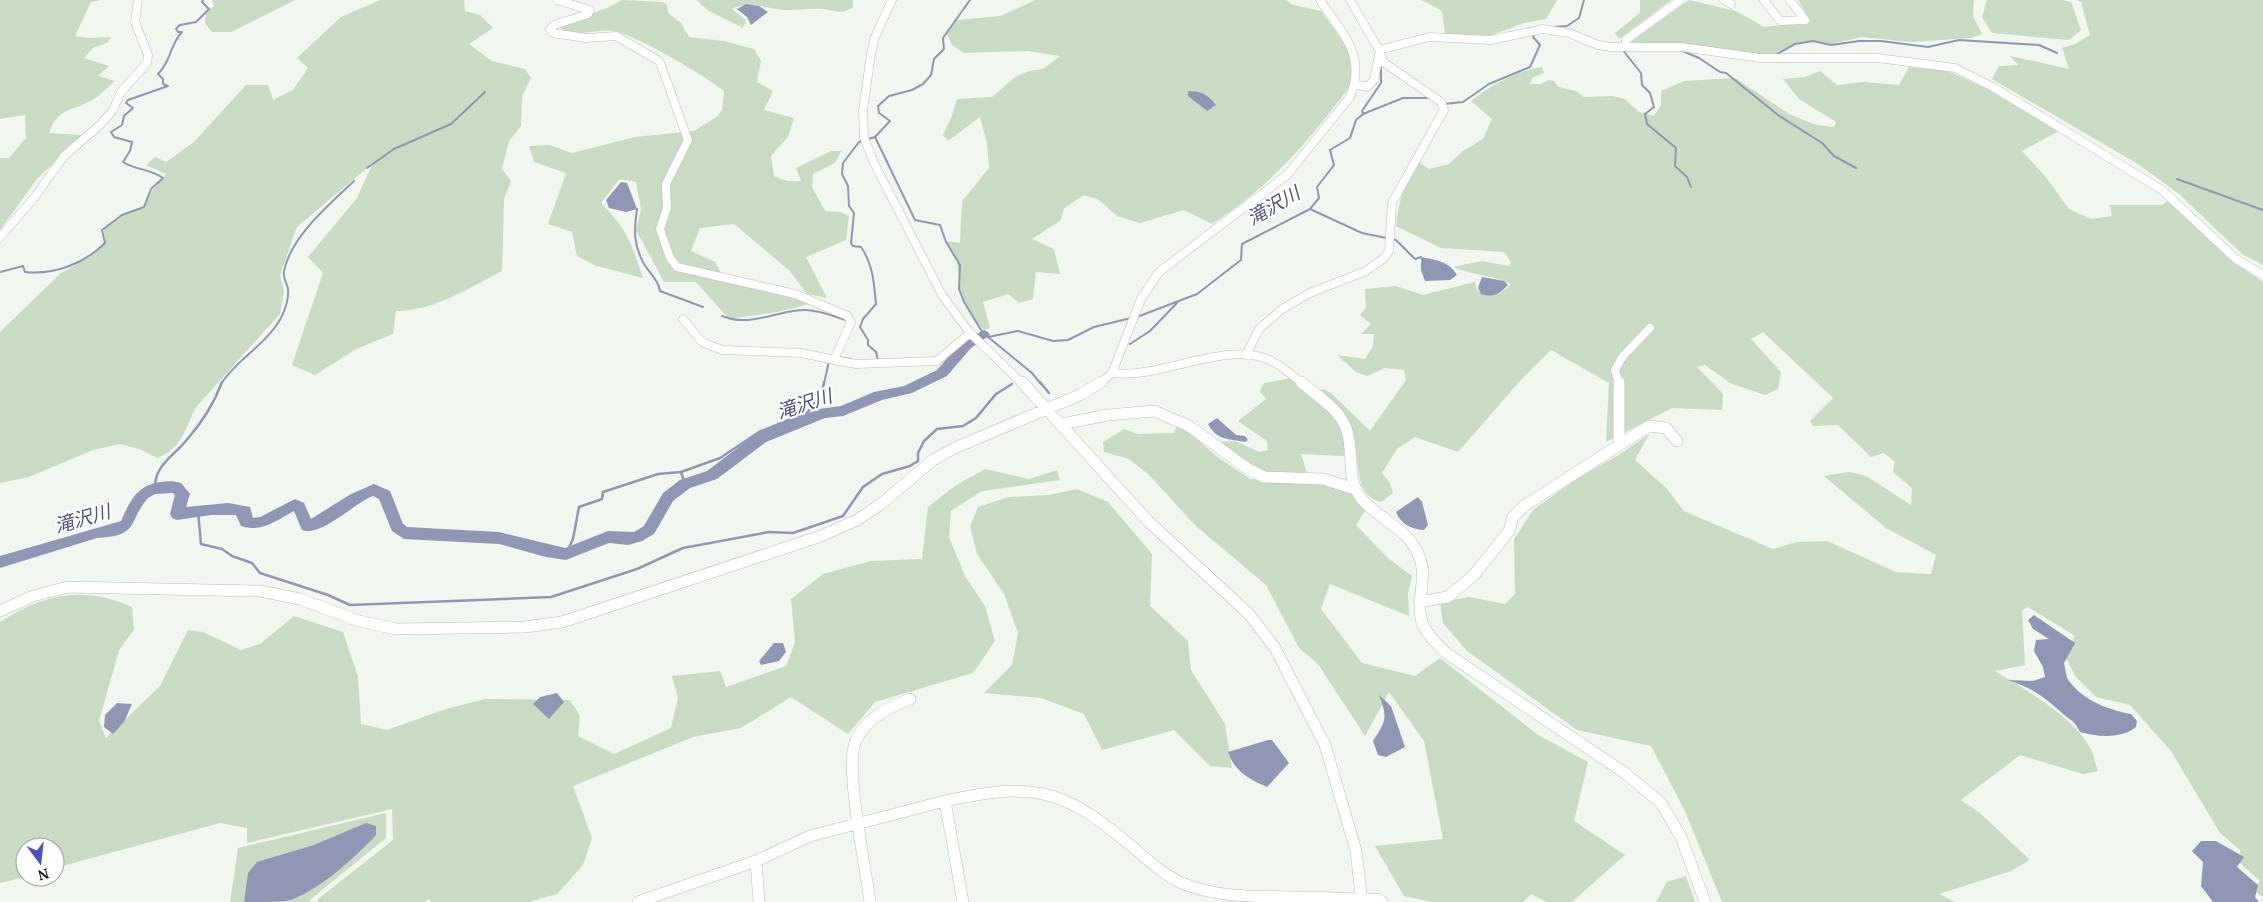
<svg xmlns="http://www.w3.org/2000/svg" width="2263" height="902" font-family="'PT Serif','Noto Sans JP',serif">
<rect width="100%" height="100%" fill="#f1f6ef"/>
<path fill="#c9dbc2" d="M0,0H101L91,2L75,36L90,38L111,37L108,42L93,48L84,58L109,66L98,76L115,81C108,87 101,94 94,99C74,111 58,107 49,133L82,135L37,179L0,230V158H9L26,138L25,115L0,119Z
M212,0H295L231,32H212L205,23L206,13L214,6Z
M380,0H464L465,11L480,15L493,28L469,44L492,61L525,69L531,78L522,97L521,126L509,141L502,169L511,181L504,199L502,271C469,288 434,311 396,311L393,334L356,349L315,375L292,365L323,273L308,257L357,198L373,163L297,227L280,275L284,291L280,314L197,406C184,428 184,448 157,458L142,450L120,444L93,450L29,477L0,483V332L61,273L92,256L105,241L104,229L125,213L145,208L147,197L166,174L146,165L155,157L166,162L194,142L246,85H268L273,100L293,90L308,68L297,58L341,17Z
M622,0L663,2L667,5L668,13L681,23L689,37L724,41L754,49L761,61L757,82L773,91L764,110L794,118L788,137L771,156L774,176L787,181H801L796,168L831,151H841L835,163L813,174L812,187L825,211L840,212L849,216L846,240L806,257L827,298L807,294L790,271L734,224L700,228L691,251L715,262L725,281L791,297L810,304L777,312L729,319L696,282H664L636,230L641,209L636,182L620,179L601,203C626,228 632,244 643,278L597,266L577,256L572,232L548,224L566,173L534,162L529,146L549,145L572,153L635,137L694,131L718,116L722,109L724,91C706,76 634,34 613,31C592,28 578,40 557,26L607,8Z
M696,0H853V7C842,15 836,11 824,9C811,8 798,10 785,10C766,9 749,0 732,9L746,20L743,28L709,11Z
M1035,0H1286L1293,5L1321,11C1332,27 1352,49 1353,70C1354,87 1339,100 1330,112C1294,158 1261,192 1212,224L1184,210L1140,223L1117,216L1099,200L1084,195L1064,208L1061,220L1032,239L1054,249L1060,274L1036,272L1033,299L1019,303L1008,294L983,302L990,328L984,330L974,320L960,292L957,262L946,241L960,243L962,201L989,168L987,143L980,117L948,141L943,135L951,118L957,99L992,97L1015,77L1029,71L1043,69L1060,56L1028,51L964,53L952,45L947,34L957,20L1001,16Z
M1422,0H1557L1546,19L1524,23L1489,36L1445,34L1442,11Z
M1640,0H1671L1619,39L1615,33L1640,13Z
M1689,0L1736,11L1764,27L1811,22L1798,0H1974L1973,16L1982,34L1971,38L1912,42L1862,37L1831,44L1813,41L1795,43L1773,54L1758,55L1713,48L1630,42Z
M1987,0H2062L2071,2L2081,30L2069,40L1992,33L1982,17Z
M2077,0H2263V265L2242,254L2179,194L2138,164L1992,79L1999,66L2018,65L2010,56L2069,69L2062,48L2075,44L2090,35L2081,2Z
M1542,67L1544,73L1532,78L1530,84H1540L1549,80L1554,81L1559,87L1576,91L1584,97L1612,96L1625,99L1639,112L1654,116L1661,105V91L1684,81L1735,78L1789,114L1816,125L1834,127L1836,122L1799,99L1783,79L1805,77L1820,71L1837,85L1863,82L1899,85L1909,67L1948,71L1991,91L2059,131L2022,151L2045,176L2069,209L2091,219L2112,216L2110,205H2162L2168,201L2228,258L2263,282V897L2254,891L2260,881L2240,863V850L2220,833L2171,751L2130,705L2096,697L2075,676L2065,655L2075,636L2028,607L2022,610L2025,665L1995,671C2027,691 2072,715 2091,749C2094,755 2095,764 2098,771L2083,774L2020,755L1961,800L1980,813L2030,860L2011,871L1939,894L1955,902H1722L1684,809L1651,746L1577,730L1467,651L1443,623L1440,602L1469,597L1505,604L1515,594L1514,539L1533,510L1578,478L1617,456L1649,434L1635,460L1666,488L1684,511L1773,549L1797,542L1827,541L1896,572L1931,574L1936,555L1886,528L1824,476L1849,472L1866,476L1911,505L1912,488L1893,472L1895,462L1884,453L1871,457L1838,425L1813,426L1810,421L1833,398L1763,332L1751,339L1781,372L1778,389L1765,395L1730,383L1705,365L1697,367L1723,394L1722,410L1672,408L1606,442L1609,383L1551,350L1520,381L1458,452L1415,437L1397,449L1382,473L1389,482L1393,493L1381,502C1354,495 1361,466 1354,447C1347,429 1329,407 1319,391L1324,389L1332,394L1370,431L1406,380L1404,370L1385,368L1367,376L1356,372L1337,355L1365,359L1373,346L1374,334H1361L1371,324L1360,315L1366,308L1365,289L1396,286L1423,295L1475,282L1477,291C1493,297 1499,296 1511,284C1492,275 1472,275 1453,267L1482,261L1509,266L1511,262L1504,252L1441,248L1396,226C1398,202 1405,182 1417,161L1429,169L1449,164L1463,151L1483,139L1492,119L1471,101C1491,85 1516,71 1542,67Z
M1292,378L1340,422L1344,440V456L1301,454L1307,473H1263L1219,442L1235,441L1259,452L1268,450L1267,441L1238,421L1266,399L1260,391L1264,383Z
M1177,426L1184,427L1216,456L1250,479L1321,483L1350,492L1367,508L1356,525L1389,559L1412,576L1408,593L1409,616L1330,584L1321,609L1362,663L1415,676L1440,658L1538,735L1588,762L1574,821L1625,855L1572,902H1547L1531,894L1523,902H1433L1404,896L1375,846L1443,839L1424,741L1389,692L1365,736L1318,664L1299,648L1266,585L1196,526L1148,474L1129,459L1104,452L1103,442L1124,429L1138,434L1174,433Z
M985,469L1029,479L1057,470L1060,480L982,491L951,511L949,537L965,576L985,606L995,641L973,673L875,702L848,734L791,697L741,728L693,737L573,786L592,838L583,865L557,894L529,902H432L429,899L424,902H318V899L393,840L392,809L247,843V828L220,823L55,868V847H25V877L0,883V622C43,594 84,585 132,607L134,630L119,650L99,721L106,738L160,686L188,630L203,632L241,650L260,644L294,616L343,632L358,676L361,724L387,730L446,709L485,699L570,700L580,716L578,736L614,754L671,728L678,698L672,676L720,671L726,687L786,666L795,642L791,599L823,574L871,561L922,559L928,507L955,486Z
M1077,489L1108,502L1152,554L1150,606L1188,641L1191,670L1225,724L1232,768L1210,766L1174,730L1102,750L1084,714L1041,698L984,693L1012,665L1018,633L1004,594L977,554L970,526L978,507L1009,497L1049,495Z
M386,813V838L311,899L310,902H230L238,848Z
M1686,876L1695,902H1656L1667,882Z"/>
<path fill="#9196b4" d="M746,4L759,6L768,12L751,25L747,17L737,9Z
M1188,91C1202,91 1208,95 1216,105L1207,111L1188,96Z
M621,182L627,183L637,209L626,212L609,208L606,200Z
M1421,257C1435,260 1449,261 1457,275L1450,280L1425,281L1421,270Z
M1482,277L1504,281L1508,285C1499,294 1494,298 1481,294L1478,288Z
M1217,418L1236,435L1245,436L1248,440L1245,442C1229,439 1216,440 1208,424Z
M1418,497L1422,502L1428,525L1424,530C1411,529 1401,524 1396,512Z
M2034,615L2075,643L2064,663C2065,668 2066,677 2069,681C2084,701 2109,710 2131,714L2137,721L2136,727C2121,739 2098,737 2080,732C2074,720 2071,721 2062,713C2043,696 2032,688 2008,680L2033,681L2045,677L2043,667L2034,651L2036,640L2049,639L2033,629L2028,620Z
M774,643H783L786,652L779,661L761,665L759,661Z
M557,693L564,702L549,719L533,704L540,697Z
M1379,695L1391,706L1405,747L1386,757L1378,755L1373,741C1386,721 1388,718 1379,695Z
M117,703L132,704L124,722L113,734L104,727L105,715Z
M1268,740H1272L1289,763L1267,787C1249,779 1235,772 1228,752Z
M366,823L376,826V835C357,856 314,895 286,901C273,902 257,902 244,902L248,873L257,862L314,845Z
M2201,841H2216L2244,857L2237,867L2258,885L2255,897L2259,902H2213L2201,886L2203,862L2192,851Z"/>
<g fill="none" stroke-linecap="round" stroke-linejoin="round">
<path stroke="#9196b4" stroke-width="2" d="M970,0L943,38L944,49L934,59L931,75L923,84L912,90L889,96L878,106L879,113L890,121L875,137L915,220L940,225L946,242L960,265L959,289L964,302L984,335L988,337L1018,331L1053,341L1068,340L1094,327L1131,318
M1554,27L1567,26L1579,18L1584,0
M1622,49L1641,73L1642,85L1650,93L1654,107L1645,114L1647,124L1676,148L1675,166L1687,177L1691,187
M1680,50L1699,58L1720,72L1726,73L1778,115L1822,143L1834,156L1856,168
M1775,55L1795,44L1813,41L1831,45L1859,41H1881L1928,47L1959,40L2039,45L2057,53
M1444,104L1463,102L1489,84L1530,67L1540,45L1533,37L1534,34
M1363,114L1362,111L1381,83V64
M875,137L859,142L843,163L842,174L848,186L849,206L854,213L851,243L853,246L861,247C873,264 874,283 876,304L863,319L860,327L868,340V345L876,352L878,360
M367,168L394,149L451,124L485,92
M2177,179L2263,210
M637,209C634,230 633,244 644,264C650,274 658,279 660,291L703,307
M1310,209L1362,233L1396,240L1415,259L1421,257
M0,272L23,266L25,272C54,275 84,264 105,243L102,230L122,215L144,207L151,189L163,178C151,169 135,170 123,162L130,151L132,142L114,137L111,132L122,125L124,116L133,108L126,103L128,100L168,86L163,84V79L158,74C172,60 169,46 182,32H178L176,29L180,25L196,22L209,9L202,2L203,0
M722,316C751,328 776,310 805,310C819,310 833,316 846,320L847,323
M1137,317L1197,294L1241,260L1242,244L1310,209L1319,198L1317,187L1334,165L1330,150L1350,138L1356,120L1363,114L1403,98H1428
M988,337L1032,373L1041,384
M1130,344L1150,331L1177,303
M837,357L851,359
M221,384C237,359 266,345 281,318C285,310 289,299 288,289C287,283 282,276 284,271C291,236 330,204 354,181
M824,384L829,361"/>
<path stroke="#9196b4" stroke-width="2.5" d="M1040,382L1049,393
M681,472L685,484
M155,487C155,466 172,457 185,442C200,425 214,404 222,382
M198,511L201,544L222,549L232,556L252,563L260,573L328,595L350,605L551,597L637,569L683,548L769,532L793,533L843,516L863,487L882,474L910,466L918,461V453L924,441L937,429L963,426L976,418L996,394L1012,384
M566,554L573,539L579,507L602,499L603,492L658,474L681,472L720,458L759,432L808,412L822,392L824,382"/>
<path fill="#9196b4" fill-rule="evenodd" d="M984,330L988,332L990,335L971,348L947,376L912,393L882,400L843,416L825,418L766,442L717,479L690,488L673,501L654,534L642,541L628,545L609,543L566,560L546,557L499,544L404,539L392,531L379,499L373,496C354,503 322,537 302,530L294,511C275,521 262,533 241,526L236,515H211L177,520L172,518L170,514L175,495L173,493L155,494L148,498C126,524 141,535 97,538L0,568V556L121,521C130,501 137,485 161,482C168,481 175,481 181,483L190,494L186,507L228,503L250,507L253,518L260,517L295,499L304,503L311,519L351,494L374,484L390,491L403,524L407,527L499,532L565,548L608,531L634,532L644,526L663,493L680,480L707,471L756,434L819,409L841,406L874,392L904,386L937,370L961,342Z"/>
<defs>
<path id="minor-far1" d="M557,0L590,10L588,14L554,25L550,29L553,33L586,38L616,36L659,61L661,65L688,140L666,184L667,208L660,229L670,258L677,267L795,294L848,316L851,322L834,360L856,364L937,361L970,333
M892,0L875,37L871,54L863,110L864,137L874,163L942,295L970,333L1023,384
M1724,0L1731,4
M1764,0L1780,21L1805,20
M1790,0L1805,20
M1626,46V40L1680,0
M1379,50L1429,37L1491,40L1543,29L1569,33L1598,45L1611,47H1681L1760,58H1878L1955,68L1993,87L2162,190L2236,259L2263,275
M1357,85L1367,87L1374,80L1379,55
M0,237L34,198L64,156L101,124L113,110L121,92L147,63L148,55L135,22L138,0
M683,319L702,342L722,350L802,353L834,360
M1246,355L1259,329L1282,309L1310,293L1366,271L1384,258L1389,251L1392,203L1444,110L1441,102L1383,62L1379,50L1350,0
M1112,373C1160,379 1220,343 1264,358C1279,363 1291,374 1303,384
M1099,384L1112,373L1141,299L1159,272L1287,175L1350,97C1367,55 1342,33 1320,0
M1619,384L1615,370L1623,356L1650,328"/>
<path id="minor" d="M1022,382L1148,521L1249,614L1275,648L1325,745L1356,851L1362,902
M1301,382C1317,396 1338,408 1346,428C1355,451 1345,477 1361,498C1378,519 1409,529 1419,556C1429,579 1413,605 1424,627C1429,637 1438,645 1446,653L1625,773L1661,803L1681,837L1705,902
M1619,382V446
M1062,424L1108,415L1154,411L1189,426L1248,469L1264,477L1323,479L1355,489
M1419,602L1448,597L1474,575L1509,531L1513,517L1524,506L1649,426L1666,428L1677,441
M0,611L33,596L68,587L260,591L300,599L359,621L396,629L525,627L562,622L821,536L857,520L881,504L933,460L957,447L1082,394L1101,382
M945,801C1026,783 1060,786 1124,840C1143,855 1160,873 1182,883C1220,899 1261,896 1302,897C1327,897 1352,900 1378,899L1382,902
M638,902L756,861
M759,902L756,861L810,836L945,801L963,902
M870,902C866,869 845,770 855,743C863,720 889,707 910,699"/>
</defs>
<use href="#minor-far1" stroke="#babfb8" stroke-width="9"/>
<use href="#minor" stroke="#babfb8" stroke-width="12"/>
<use href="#minor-far1" stroke="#fff" stroke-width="8"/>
<use href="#minor" stroke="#fff" stroke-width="11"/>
</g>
<g text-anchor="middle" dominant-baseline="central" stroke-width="4.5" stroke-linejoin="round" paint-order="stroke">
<g font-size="19" font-style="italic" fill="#4d5381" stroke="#fff">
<text transform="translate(1273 205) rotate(-30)">滝沢川</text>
<text transform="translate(804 403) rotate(-18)">滝沢川</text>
<text transform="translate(82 518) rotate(-16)">滝沢川</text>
</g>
</g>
<g transform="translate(40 862) rotate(165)"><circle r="24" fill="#ffffff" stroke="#a1a1a0"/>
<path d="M0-4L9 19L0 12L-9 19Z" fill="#4d4ec4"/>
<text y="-8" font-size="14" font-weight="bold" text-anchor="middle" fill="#131412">N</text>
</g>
</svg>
